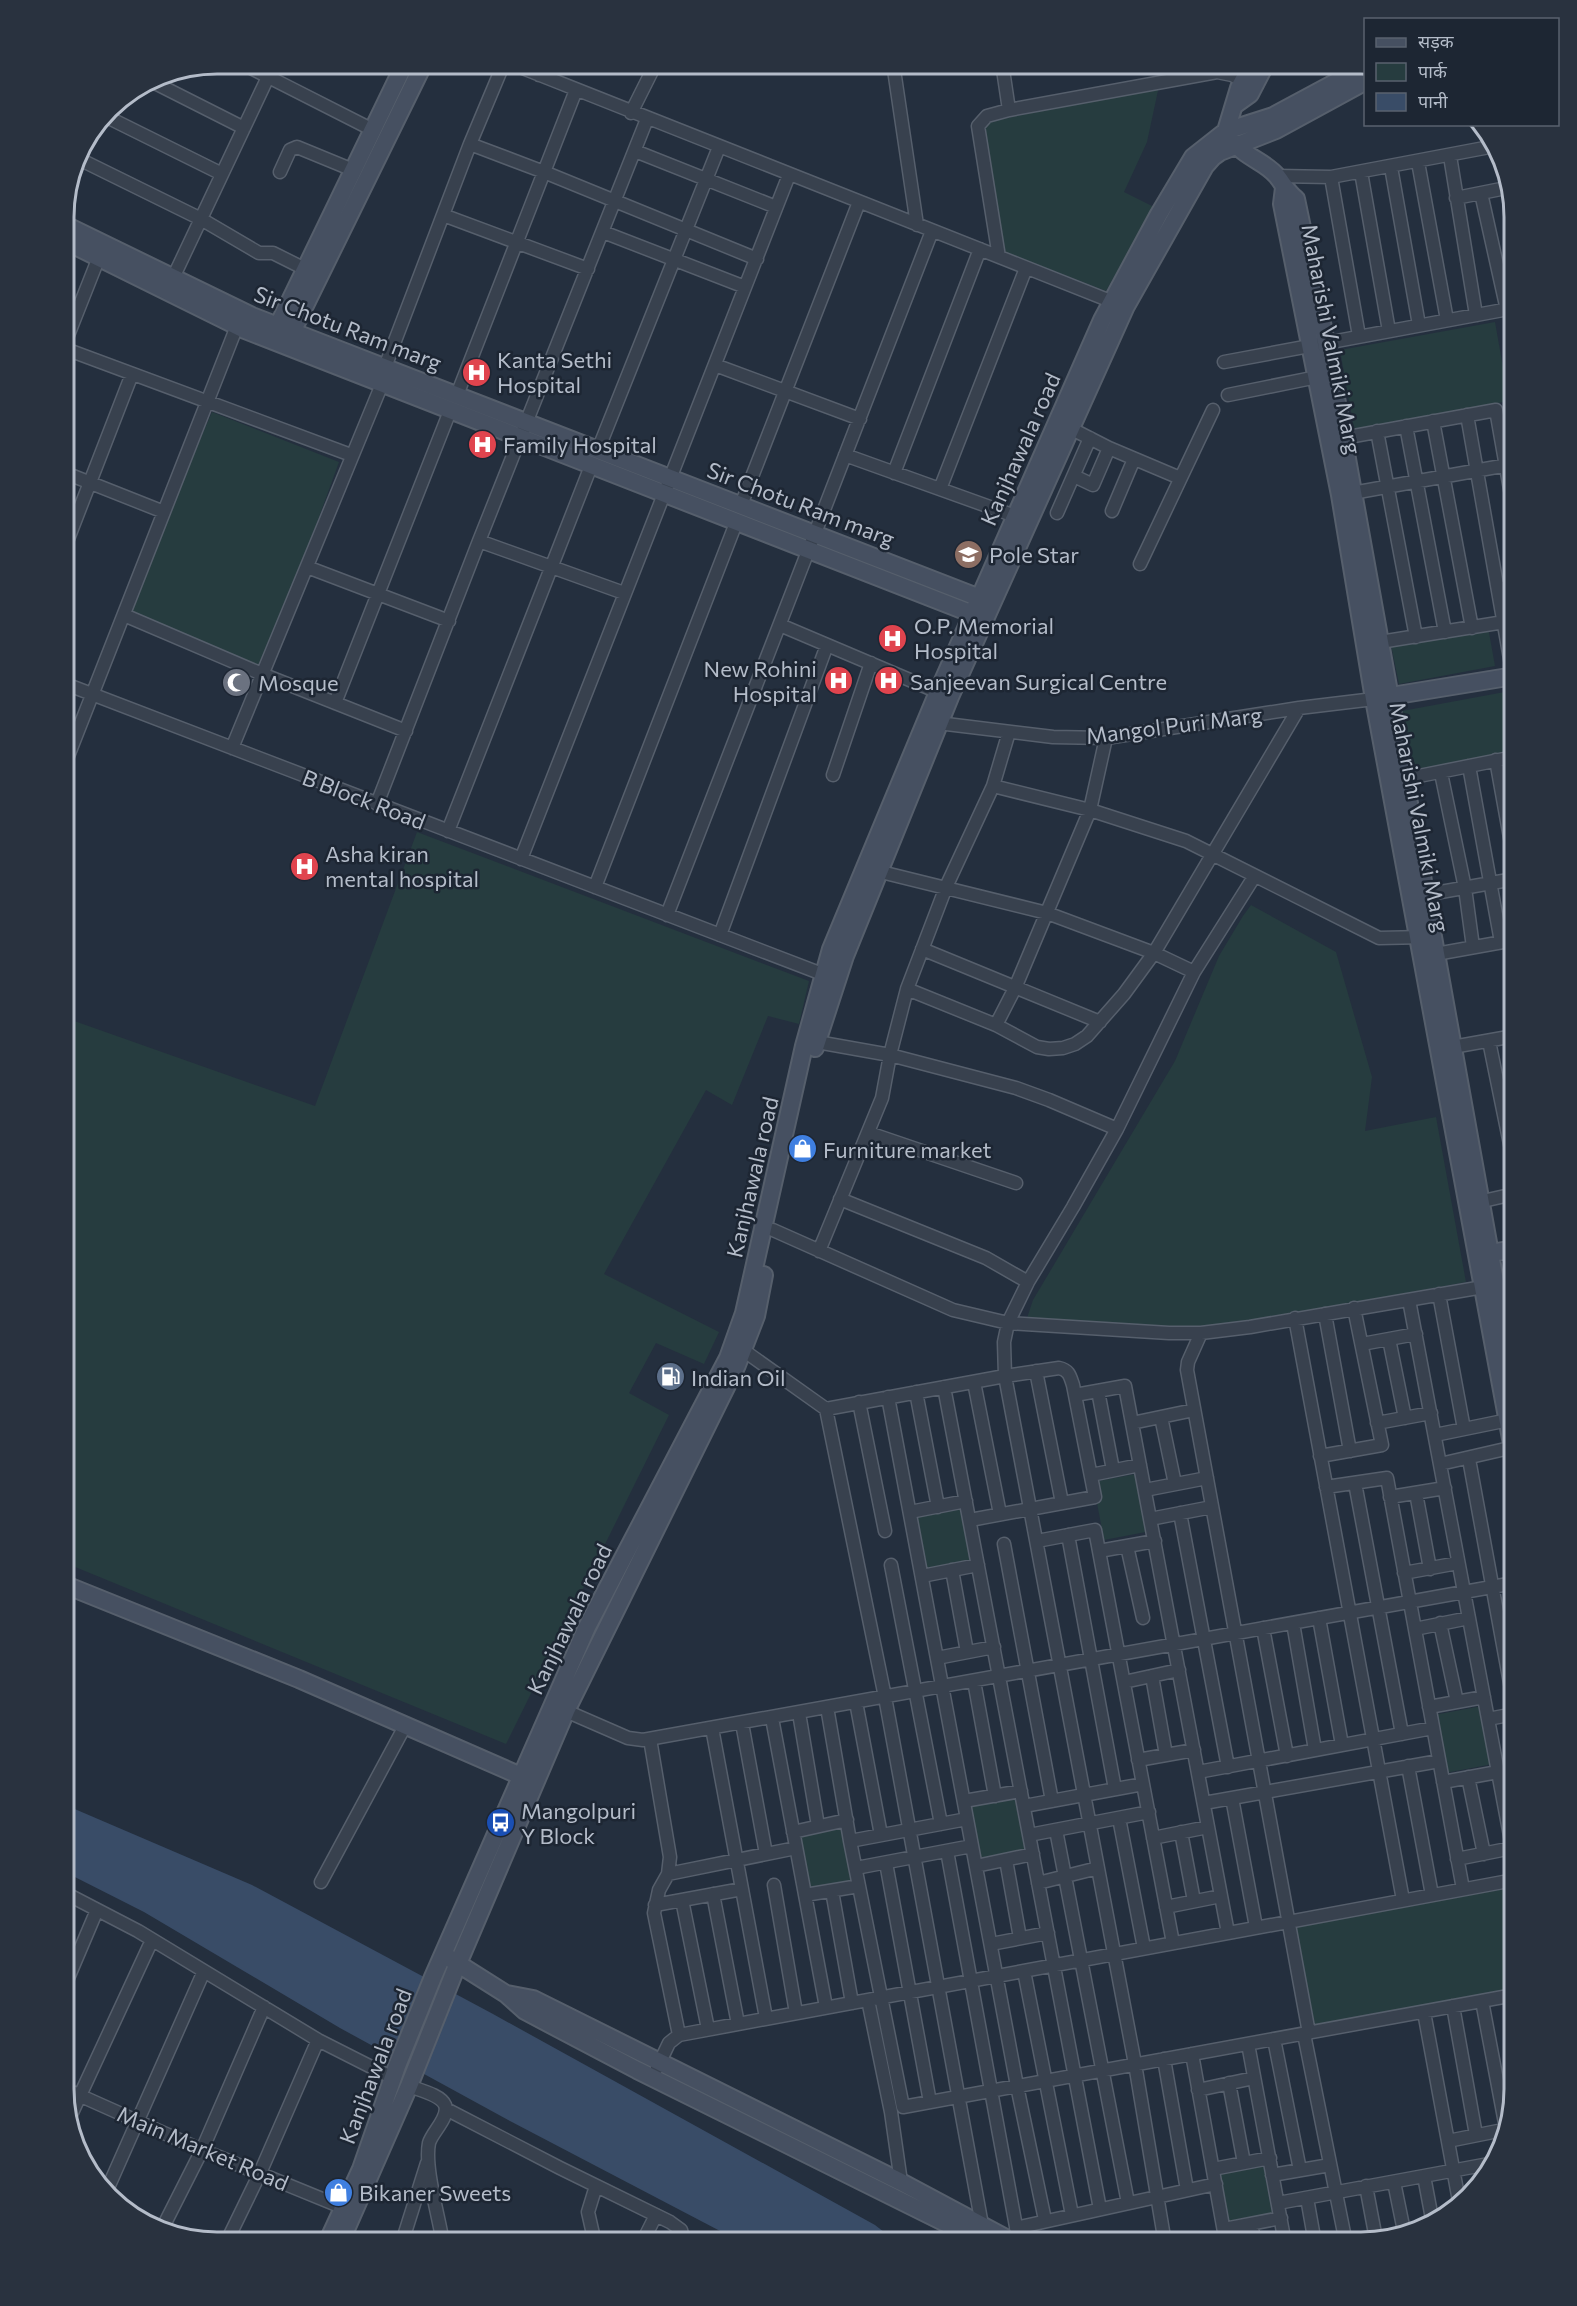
<svg xmlns="http://www.w3.org/2000/svg" width="1577" height="2306" font-family="Commissioner,'Noto Sans Devanagari',sans-serif">
<rect width="100%" height="100%" fill="#242f3e"/>
<path fill="#263c3f" d="M1159,86L1147,142L1124,192L1154,207L1106,291L1004,252L984,123Z
M1495,322L1509,401L1354,429L1340,350Z
M212,412L339,462L262,674L124,615Z
M1488,627L1495,666L1399,684L1391,645Z
M1510,691L1514,712V753L1413,772L1402,711Z
M417,832L809,981L799,1024L768,1016L732,1105L706,1090L604,1274L719,1332L704,1364L656,1343L629,1393L669,1415L506,1744L63,1562V1017L315,1106Z
M1251,905L1336,952L1372,1077L1365,1131L1436,1117L1466,1282L1212,1330L1026,1321L1033,1300L1175,1061L1219,956L1243,916Z
M1141,1473L1151,1531L1104,1540L1093,1482Z
M962,1505L973,1563L926,1572L915,1514Z
M1482,1706L1493,1764L1445,1773L1434,1715Z
M1017,1794L1028,1852L981,1861L970,1803Z
M844,1826L855,1884L807,1893L796,1835Z
M1514,1887V1990L1313,2027L1294,1927Z
M1263,2160L1274,2218L1227,2227L1216,2169Z"/>
<path fill="#394c67" d="M63,1804L252,1885L493,2014L875,2225L898,2243H743L510,2121L340,2028L144,1912L63,1871Z"/>
<g fill="none" stroke-linecap="round" stroke-linejoin="round">
<defs>
<path id="street" d="M241,63L373,130
M380,63L401,73
M510,63L1113,302
M893,63L917,225
M1002,63L1009,110
M539,75L545,63
M149,80L244,128
M631,113L656,63
M103,115L222,174
M470,144L544,172L757,259
M635,151L776,207
M1450,156L1476,315
M75,157L201,219L259,253H273L305,269
M1418,162L1447,320
M1391,167L1419,325
M280,172L290,150L297,147L353,170
M1361,172L1389,331
M1277,176L1331,177L1495,146
M1331,177L1359,336
M1481,193L1507,310
M1456,198L1506,188
M443,215L588,269
M603,232L745,287
M999,257L978,126L987,116L1009,110L1217,72L1232,75L1250,85
M173,278L268,77
M63,348L351,455
M63,348L99,257
M1224,362L1514,308
M715,365L860,419
M385,367L470,144L504,63
M457,395L576,90
M1228,395L1317,377
M1467,415L1513,676
M1433,421L1472,628
M1064,425L1109,448L1180,478
M1406,426L1445,632
M1377,431L1416,637
M1343,438L1496,410L1514,512
M598,450L719,147
M845,455L1015,516
M63,472L164,512
M894,473L980,249
M1074,476L1093,485L1109,448
M940,489L1026,268
M1347,494L1513,464
M741,505L859,202
M1112,511L1134,459
M1057,513L1090,438
M479,541L624,593
M63,552L132,374
M1140,564L1213,410
M307,567L449,621
M1498,589L1514,586
M124,615L262,674L406,731
M780,625L938,692
M1374,643L1504,622
M1509,677L1514,699
M63,683L830,977
M335,703L450,411
M938,723L1053,737L1106,738L1299,708L1374,699
M232,748L382,384
M1496,760L1514,860
M1469,766L1501,942
M63,769L237,326
M1441,773L1465,888L1473,947
M833,775L871,663
M1404,779L1514,757
M993,786L1090,810L1186,841L1379,938L1425,937
M377,804L479,541L647,119
M448,831L591,466
M521,859L789,175
M873,870L1047,913L1154,953L1194,972
M595,887L736,523
M1418,896L1514,879
M667,915L932,231
M720,935L827,645
M922,949L1100,1022
M1436,954L1514,940
M907,989L996,1025L1037,1047L1049,1049L1063,1048L1075,1044L1087,1036L1124,994L1154,953L1299,708
M996,1025L1015,988L1090,810L1106,738
M1489,1041L1514,1164
M817,1042L890,1055L1016,1088L1049,1100L1117,1129
M1447,1048L1514,1036
M869,1133L1016,1183
M840,1199L986,1258L1028,1282
M1474,1203L1514,1194
M773,1230L953,1310L1008,1323L1169,1333H1201L1250,1327L1489,1286
M819,1251L882,1098L890,1055L907,989L946,887L993,786L1009,732
M1439,1294L1464,1429
M1409,1300L1514,1857
M1325,1314L1350,1451
M1295,1318L1403,1900
M1201,1333L1188,1362L1187,1370L1309,2033
M1389,1339L1405,1418
M1362,1344L1416,1334
M743,1350L826,1409L1005,1376L1059,1368C1069,1370 1070,1376 1073,1385L1095,1497L970,1520
M1036,1371L1062,1503
M974,1382L1000,1514
M944,1387L1100,2209
M1098,1391L1113,1470
M916,1392L938,1507
M1075,1395L1125,1386L1228,1933
M888,1397L1017,2086L1045,2220
M859,1402L885,1531
M826,1409L885,1697L982,2225
M1161,1417L1175,1484
M1132,1423L1194,1410
M1377,1423L1431,1413
M1435,1435L1513,1419
M1320,1456L1382,1445L1354,1308
M1469,1459L1514,1705
M1440,1464L1514,1447
M1091,1475L1140,1465
M1355,1483L1402,1734
M1326,1487L1387,1478L1463,1889
M1145,1490L1207,1478
M1416,1493L1430,1569
M1390,1497L1445,1488
M910,1512L966,1501
M1180,1513L1228,1767
M1150,1519L1212,1507
M1068,1535L1115,1789
M1037,1541L1095,1530L1173,1943
M1004,1544L1052,1801
M1127,1546L1143,1618
M1099,1551L1155,1541
M891,1565L941,1824
M952,1570L967,1652
M1404,1573L1458,1563
M922,1576L978,1565
M1319,1618L1342,1745
M1293,1623L1315,1750
M1440,1623L1457,1702
M1263,1628L1287,1756
M1415,1629L1469,1618
M937,1658L994,1647
M1152,1676L1166,1755
M974,1681L995,1796
M1124,1682L1179,1670
M856,1702L881,1835
M827,1707L850,1841L903,2107L1514,1995
M1429,1707L1484,1697
M566,1711L628,1738L643,1740L1514,1583
M799,1713L818,1826
M772,1718L826,2007
M1488,1719L1514,1714
M742,1723L766,1854
M712,1728L766,2018
M650,1739L670,1857L668,1874L659,1890L654,1913L679,2035
M1138,1760L1194,1750
M1408,1766L1432,1895
M1198,1772L1433,1728
M1468,1777L1484,1854
M1443,1782L1498,1772
M1232,1798L1256,1927
M964,1801L1021,1791
M1204,1803L1439,1761
M1024,1806L1143,1784
M1119,1818L1144,1948
M1056,1830L1128,2203
M793,1832L847,1820
M1181,1832L1194,1901
M1029,1835L1149,1812
M1153,1838L1208,1827
M850,1841L967,1819
M947,1851L1019,2243
M1457,1859L1512,1848
M1006,1860L1020,1938
M886,1863L930,2102
M976,1866L1033,1854
M856,1868L972,1846
M668,1874L796,1848
M321,1882L405,1726
M1038,1883L1098,1868
M774,1885L796,2013
M832,1891L852,2003
M63,1892L138,1931L318,2040L393,2078
M713,1894L738,2024
M805,1895L859,1886
M682,1900L708,2029
M655,1905L742,1889
M1166,1907L1221,1896
M991,1944L1048,1933
M1024,1971L1072,2215
M63,1990L97,1910
M1509,1996L1514,2021
M868,2000L891,2112L901,2182
M1482,2001L1505,2123
M1453,2006L1476,2135
M1424,2012L1459,2201
M1304,2034L1346,2243
M1274,2039L1300,2170
M1248,2044L1285,2243
M1192,2054L1226,2243
M1164,2059L1187,2190
M657,2068L669,2043L679,2035L1514,1880
M1229,2083L1244,2163
M409,2086C419,2090 441,2095 445,2105C450,2117 432,2132 429,2143C424,2167 439,2217 443,2243
M63,2088L202,2150L349,2210
M1198,2090L1254,2078
M446,2109L560,2168L670,2222L681,2230L684,2243
M70,2117L152,1940
M1448,2141L1503,2130
M1213,2169L1270,2158
M1272,2175L1330,2165
M1424,2176L1433,2224
M1394,2182L1404,2231
M1366,2186L1376,2239
M107,2190L204,1971
M1307,2198L1315,2243
M1278,2203L1494,2163
M1251,2224L1255,2243
M1016,2228L1216,2184
M162,2229L202,2150L264,2007
M1224,2229L1281,2218
M226,2243L260,2173L318,2040
M406,2243L404,2236L427,2163
M595,2243L588,2212L596,2186
M642,2243L656,2215
M1165,2243L1135,2064L1005,1376L1004,1342L1008,1323L1028,1282L1073,1207L1117,1129L1194,972L1254,877"/>
<path id="secondary" d="M1236,104L1250,94L1266,63
M1226,131L1239,88L1253,63
M1232,139C1243,157 1265,161 1277,176C1284,185 1287,192 1296,199L1326,342L1514,1387
M1284,188L1282,204L1340,495L1374,699L1514,1455
M63,224L252,316L990,602
M63,240L245,330L983,618
M274,334L405,63
M288,340L424,63
M1379,698L1514,676
M815,1048L845,956L950,697L1126,306L1205,166L1213,157L1220,152L1276,130L1366,81
M1480,1255L1514,1249
M63,1584L299,1679L530,1780
M449,1958L506,1994L525,2011L637,2070L986,2243
M507,1994L533,1999L901,2182L1015,2243
M327,2243L361,2169L397,2066L433,1977L587,1627L728,1358L744,1313L804,1046L831,949L938,692L1102,320L1159,214L1193,157L1226,131L1273,116L1366,66
M340,2243L409,2086L454,1973L566,1711L737,1365L756,1316L764,1275"/>
</defs>
<use href="#street" stroke="#565f6c" stroke-width="15"/>
<use href="#secondary" stroke="#565f6c" stroke-width="20"/>
<use href="#street" stroke="#38414e" stroke-width="12"/>
<use href="#secondary" stroke="#465061" stroke-width="16"/>
</g>
<defs>
<symbol id="hospital-disc" viewBox="-11 -11 22 22"><circle r="9.5" fill="#e0444e" stroke="#1d2633"/><path d="M-5-5h3v3.5h4V-5h3V5h-3V1.5h-4V5h-3Z" fill="#fff"/></symbol>
<symbol id="school-disc" viewBox="-11 -11 22 22"><circle r="9.5" fill="#8d6e63" stroke="#1d2633"/><path d="M0-5L7-2L0 1L-7-2ZM-4 1L0 2.5L4 1V4Q0 6-4 4Z" fill="#fff"/></symbol>
<symbol id="mosque-disc" viewBox="-11 -11 22 22"><circle r="9.5" fill="#6b7280" stroke="#1d2633"/><path d="M3.5-4.9A6 6 0 1 0 3.5 4.9A5 5 0 1 1 3.5-4.9Z" fill="#fff"/></symbol>
<symbol id="shop-disc" viewBox="-11 -11 22 22"><circle r="9.5" fill="#3f7fe0" stroke="#1d2633"/><path d="M-5-2.5h2.3a2.7 3.5 0 0 1 5.4 0H5L5.5 6h-11ZM-1.5-2.5h3a1.5 2.3 0 0 0-3 0Z" fill="#fff"/></symbol>
<symbol id="fuel-disc" viewBox="-11 -11 22 22"><circle r="9.5" fill="#5c6f8a" stroke="#1d2633"/><path d="M-5.5-6h7V0h2V4h1.3V-2.5L3-4.5l.8-.8L6-3V5H2.5V1h-1V6h-7ZM-4.2-4.7v3.2H.2V-4.7Z" fill="#fff"/></symbol>
<symbol id="bus-disc" viewBox="-11 -11 22 22"><circle r="9.5" fill="#1a4fb4" stroke="#1d2633"/><path d="M-5-6H5V4H4V6H2V4H-2V6H-4V4H-5ZM-3.5-4V0h7V-4ZM-3.5 1.2v1.5H-2V1.2ZM2 1.2v1.5H3.5V1.2Z" fill="#fff"/></symbol>
</defs>
<g fill-rule="evenodd">
<use href="#hospital-disc" x="460" y="356" width="33" height="33"/>
<use href="#hospital-disc" x="466" y="428" width="33" height="33"/>
<use href="#school-disc" x="952" y="538" width="33" height="33"/>
<use href="#hospital-disc" x="876" y="622" width="33" height="33"/>
<use href="#hospital-disc" x="822" y="664" width="33" height="33"/>
<use href="#hospital-disc" x="872" y="664" width="33" height="33"/>
<use href="#mosque-disc" x="220" y="666" width="33" height="33"/>
<use href="#hospital-disc" x="288" y="850" width="33" height="33"/>
<use href="#shop-disc" x="786" y="1132" width="33" height="33"/>
<use href="#fuel-disc" x="654" y="1360" width="33" height="33"/>
<use href="#bus-disc" x="484" y="1806" width="33" height="33"/>
<use href="#shop-disc" x="322" y="2176" width="33" height="33"/>
</g>
<g text-anchor="middle" dominant-baseline="central" stroke-width="5" stroke-linejoin="round" paint-order="stroke">
<g font-size="22" fill="#b4bcc9" stroke="#1d2633">
<text transform="translate(348 328) rotate(21)">Sir Chotu Ram marg</text>
<text transform="translate(1332 339) rotate(79)">Maharishi Valmiki Marg</text>
<text transform="translate(1020 449) rotate(-66)">Kanjhawala road</text>
<text transform="translate(801 504) rotate(21)">Sir Chotu Ram marg</text>
<text transform="translate(1174 725) rotate(-7)">Mangol Puri Marg</text>
<text transform="translate(364 799) rotate(21)">B Block Road</text>
<text transform="translate(1420 817) rotate(79)">Maharishi Valmiki Marg</text>
<text transform="translate(752 1177) rotate(-77)">Kanjhawala road</text>
<text transform="translate(569 1619) rotate(-64)">Kanjhawala road</text>
<text transform="translate(375 2066) rotate(-69)">Kanjhawala road</text>
<text transform="translate(203 2148) rotate(23)">Main Market Road</text>
</g>
<g font-size="22" fill="#b4bcc9" stroke="#1d2633" text-anchor="start">
<text x="497" y="359">Kanta Sethi<tspan x="497" dy="25">Hospital</tspan></text>
<text x="503" y="444">Family Hospital</text>
<text x="989" y="554">Pole Star</text>
<text x="914" y="625">O.P. Memorial<tspan x="914" dy="25">Hospital</tspan></text>
<text x="817" y="668" text-anchor="end">New Rohini<tspan x="817" dy="25">Hospital</tspan></text>
<text x="910" y="681">Sanjeevan Surgical Centre</text>
<text x="258" y="682">Mosque</text>
<text x="325" y="853">Asha kiran<tspan x="325" dy="25">mental hospital</tspan></text>
<text x="823" y="1149">Furniture market</text>
<text x="691" y="1377">Indian Oil</text>
<text x="521" y="1810">Mangolpuri<tspan x="521" dy="25">Y Block</tspan></text>
<text x="359" y="2192">Bikaner Sweets</text>
</g>
</g>
<path d="M0 0H1577V2306H0ZM217 74H1361A143 143 0 0 1 1504 217V2089A143 143 0 0 1 1361 2232H217A143 143 0 0 1 74 2089V217A143 143 0 0 1 217 74Z" fill="#29323f" fill-rule="evenodd"/>
<path fill="none" stroke="#b4bcc9" stroke-width="3" d="M217 74H1361A143 143 0 0 1 1504 217V2089A143 143 0 0 1 1361 2232H217A143 143 0 0 1 74 2089V217A143 143 0 0 1 217 74Z"/>
<rect x="1364" y="18" width="195" height="108" fill="#1d2633" stroke="#59626f" stroke-width="1.5"/>
<rect x="1376" y="38" width="30" height="9" fill="#465061" stroke="#59626f" stroke-width="1.5"/>
<text x="1418" y="48" font-size="18" fill="#b4bcc9">सड़क</text>
<rect x="1376" y="63" width="30" height="18" fill="#263c3f" stroke="#59626f" stroke-width="1.5"/>
<text x="1418" y="78" font-size="18" fill="#b4bcc9">पार्क</text>
<rect x="1376" y="93" width="30" height="18" fill="#394c67" stroke="#59626f" stroke-width="1.5"/>
<text x="1418" y="108" font-size="18" fill="#b4bcc9">पानी</text>
</svg>
